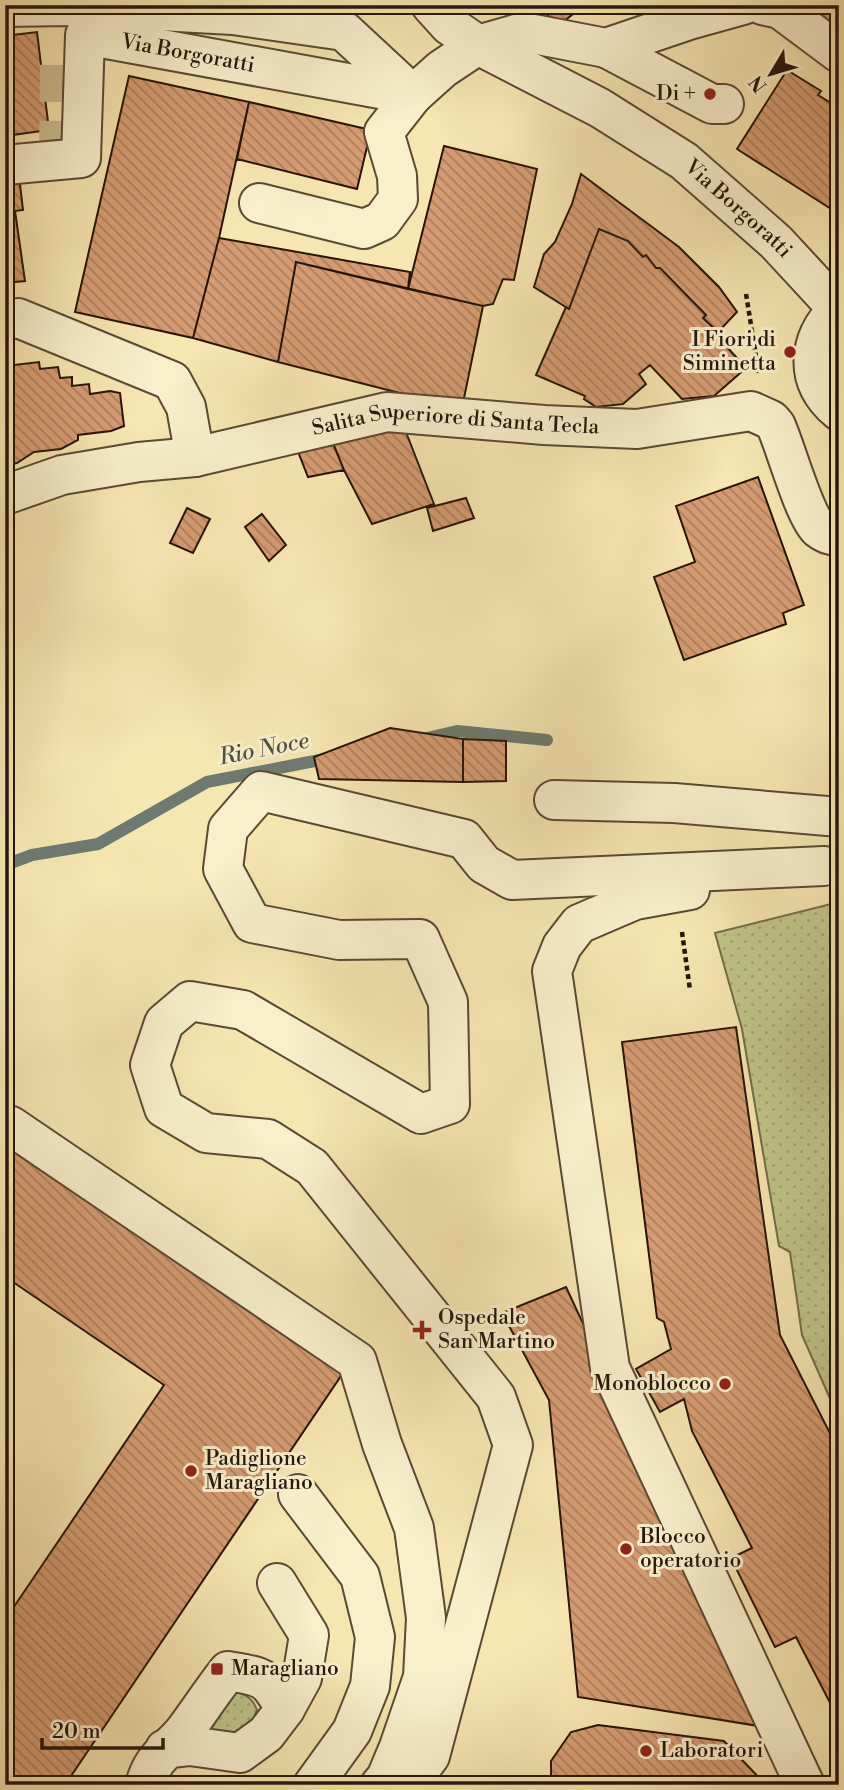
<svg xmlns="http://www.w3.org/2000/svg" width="844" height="1790" font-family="'Libre Bodoni',serif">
<defs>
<pattern id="grass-dots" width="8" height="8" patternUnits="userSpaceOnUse" patternTransform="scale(1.75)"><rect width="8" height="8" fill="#c0c48a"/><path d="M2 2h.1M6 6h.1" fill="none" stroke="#a5a876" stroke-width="1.8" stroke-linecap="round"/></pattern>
<pattern id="building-back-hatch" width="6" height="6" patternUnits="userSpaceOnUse" patternTransform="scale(1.75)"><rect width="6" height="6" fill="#d59b72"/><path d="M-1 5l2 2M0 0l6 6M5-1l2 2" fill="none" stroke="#ad7d5c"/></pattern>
</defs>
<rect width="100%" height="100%" fill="#f6e6b2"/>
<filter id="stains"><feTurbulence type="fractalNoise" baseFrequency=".00286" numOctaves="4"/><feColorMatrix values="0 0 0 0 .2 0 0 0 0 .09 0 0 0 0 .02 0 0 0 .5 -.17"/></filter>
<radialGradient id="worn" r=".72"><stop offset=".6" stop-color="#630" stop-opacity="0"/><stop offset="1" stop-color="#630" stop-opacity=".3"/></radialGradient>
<path fill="url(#grass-dots)" stroke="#736c4a" stroke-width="2" d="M839,902V1419L802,1335L790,1252L779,1246L742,1029L715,933Z
M231,1691C245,1694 252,1697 257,1710L252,1722L237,1737L204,1729Z"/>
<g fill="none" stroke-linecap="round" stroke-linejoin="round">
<path stroke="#6e7a70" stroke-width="12" d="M423,739L457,731L547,740
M5,865L32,855L98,844L207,782L330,758"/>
</g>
<path fill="url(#building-back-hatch)" stroke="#26150b" stroke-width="2" d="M540,5H584L557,27Z
M805,5H839V32Z
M37,32L49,130L5,136V36Z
M787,70L821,91L818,95L839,108V214L737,149Z
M129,76L249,102L219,238L193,338L75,312Z
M249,102L371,130L357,189L237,159Z
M444,146L537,169L514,280L503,279L493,304L483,306L408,289Z
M581,174L679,247L719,287L737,312L718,332L703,318L706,315L660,268H656L646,255L643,257L628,241L599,229L569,309L534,287L544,254L555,242L572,204Z
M19,176L23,210L15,211L25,281L5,283V178Z
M599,229L628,241L643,257L646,255L656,268H660L706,315L703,318L718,332L716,335L746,368L714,396L682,399L650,365L639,374L646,384L623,404L596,407L584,399L585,396L536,375L566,307L569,309Z
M219,238L410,272L408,289L296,262L278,362L193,338Z
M296,262L483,306L463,403L427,400L278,362Z
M5,360L6,366L39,362L40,369L58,367L60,378L72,377V386L89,384L90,394L110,391L120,393L124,426L111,431L78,435V440L61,449L34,452L17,463L5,465Z
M404,427L434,504L372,524L344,470L330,436Z
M330,436L344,470L308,477L297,449Z
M758,477L804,605L783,613L786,624L684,660L654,577L695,562L676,506Z
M466,498L474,518L433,531L427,508Z
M187,508L210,519L193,553L170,543Z
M262,514L286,545L269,561L245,527Z
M390,728L463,739V782L319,779L314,757Z
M463,739L506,741V781L463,782Z
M736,1027L780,1335L839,1451V1720L796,1637L775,1647L731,1558L752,1548L692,1431L684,1399L660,1412L636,1369L671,1349L664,1322L657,1318L622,1042Z
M12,1140L347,1367L65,1785H5V1620L164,1385L13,1282L5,1293V1150Z
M566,1287L771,1728L578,1697L549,1400L502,1313Z
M598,1725L724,1741L766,1785H551V1761L571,1732Z"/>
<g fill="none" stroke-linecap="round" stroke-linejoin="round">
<path stroke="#ccbc91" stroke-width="38" stroke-dasharray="38 19" stroke-linecap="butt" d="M58,159L59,65"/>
<defs>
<g id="minor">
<path id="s1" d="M431,5L449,25L478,45L600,108L684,161L776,242L838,309"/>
<path d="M762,5L780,9L839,53"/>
<path d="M5,7L68,6L233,15L344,31L413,95L384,132L397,176L398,199L382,221L364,229L259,203"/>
<path d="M606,48L712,104H724"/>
<path id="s2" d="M5,165L81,158L85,35L413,95L442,69L478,45L523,32L606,48L689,20L743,5"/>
<path d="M839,308C807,339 803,381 839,411"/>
<path d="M5,320L18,318L172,381L186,407L195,457"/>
<path id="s3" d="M5,495L62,475L139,462L195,457L387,412L544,425L637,429L751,411L771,420L776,426C786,448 804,515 819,529C825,534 831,536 839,536"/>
<path d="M554,800L674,803L839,817"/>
<path d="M690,890L635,900L579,924L562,946L552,971L610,1368L805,1785"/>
<path d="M5,1129L11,1126L357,1361L382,1444L414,1528L426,1618L423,1677L399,1747L386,1778L380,1785"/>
<path d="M298,1494L360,1576L375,1637L370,1686L352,1731L313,1785"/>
<path d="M277,1583L309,1635L302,1678L285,1709"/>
<path d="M145,1785C153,1755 169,1751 186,1729C200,1710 213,1690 228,1671C263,1677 267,1676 285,1709L266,1734L240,1753L190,1746L165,1749"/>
<path d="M408,1785L430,1756L513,1445L496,1397L312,1167L268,1139L206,1133L164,1108L150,1065L164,1023L190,1001L243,1010L421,1114L450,1104L448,1002L420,939L339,940L252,923L223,869L228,829L261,791L464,839L484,864L512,880L824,866"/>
</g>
</defs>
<use href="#minor" stroke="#5a4935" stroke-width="42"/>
<path stroke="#26150b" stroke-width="4.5" stroke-dasharray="5 3.5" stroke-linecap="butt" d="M746,294L757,362L756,373
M682,932L690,990"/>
<use href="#minor" stroke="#f9efcd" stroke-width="38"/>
</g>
<g fill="#8f2418" stroke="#f9efcd" stroke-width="2.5">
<circle cx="710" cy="94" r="7"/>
<circle cx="790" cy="352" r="7"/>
<path d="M418.5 1319.5h7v7h7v7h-7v7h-7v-7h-7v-7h7z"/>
<circle cx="725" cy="1384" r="7"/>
<circle cx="191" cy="1471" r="7"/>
<circle cx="626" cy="1549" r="7"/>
<rect x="210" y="1662" width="14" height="14" rx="3.5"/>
<circle cx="646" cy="1751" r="7"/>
</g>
<g text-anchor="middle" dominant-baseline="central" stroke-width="6" stroke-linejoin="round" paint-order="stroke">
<g font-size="21" fill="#26150b" stroke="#f9efcd">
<text stroke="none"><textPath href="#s2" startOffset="304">Via Borgoratti</textPath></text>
<text stroke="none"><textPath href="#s1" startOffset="371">Via Borgoratti</textPath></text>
<text stroke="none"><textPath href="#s3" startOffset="460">Salita Superiore di Santa Tecla</textPath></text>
</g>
<g font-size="21" fill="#26150b" stroke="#f9efcd" text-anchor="start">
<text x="696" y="94" text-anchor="end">Di +</text>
<text x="776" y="340" text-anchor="end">I Fiori di<tspan x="776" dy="24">Siminetta</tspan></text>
<text x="438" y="1318">Ospedale<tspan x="438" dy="24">San Martino</tspan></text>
<text x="711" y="1384" text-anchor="end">Monoblocco</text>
<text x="205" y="1459">Padiglione<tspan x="205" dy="24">Maragliano</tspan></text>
<text x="640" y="1537">Blocco<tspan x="640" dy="24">operatorio</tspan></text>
<text x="231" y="1669">Maragliano</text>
<text x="660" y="1751">Laboratori</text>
</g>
<g font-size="23" font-style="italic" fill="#505046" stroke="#f9efcd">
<text transform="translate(264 749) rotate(-11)">Rio Noce</text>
</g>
</g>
<rect width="844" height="1790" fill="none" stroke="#f6e6b2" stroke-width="28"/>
<rect x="7" y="7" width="830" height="1776" fill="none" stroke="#26150b" stroke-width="3.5"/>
<rect x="14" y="14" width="816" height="1762" fill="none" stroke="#26150b" stroke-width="2"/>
<g transform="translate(771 74) rotate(232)" stroke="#f9efcd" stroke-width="5" paint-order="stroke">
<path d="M0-5L12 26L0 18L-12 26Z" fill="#26150b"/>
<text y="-10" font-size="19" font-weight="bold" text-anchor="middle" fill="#26150b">N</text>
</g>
<path d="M42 1738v10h121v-10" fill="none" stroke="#26150b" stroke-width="3.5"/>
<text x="52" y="1738" font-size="21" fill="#26150b" stroke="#f9efcd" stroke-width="5" paint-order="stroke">20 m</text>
<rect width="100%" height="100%" filter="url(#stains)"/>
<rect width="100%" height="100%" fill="url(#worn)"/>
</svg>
